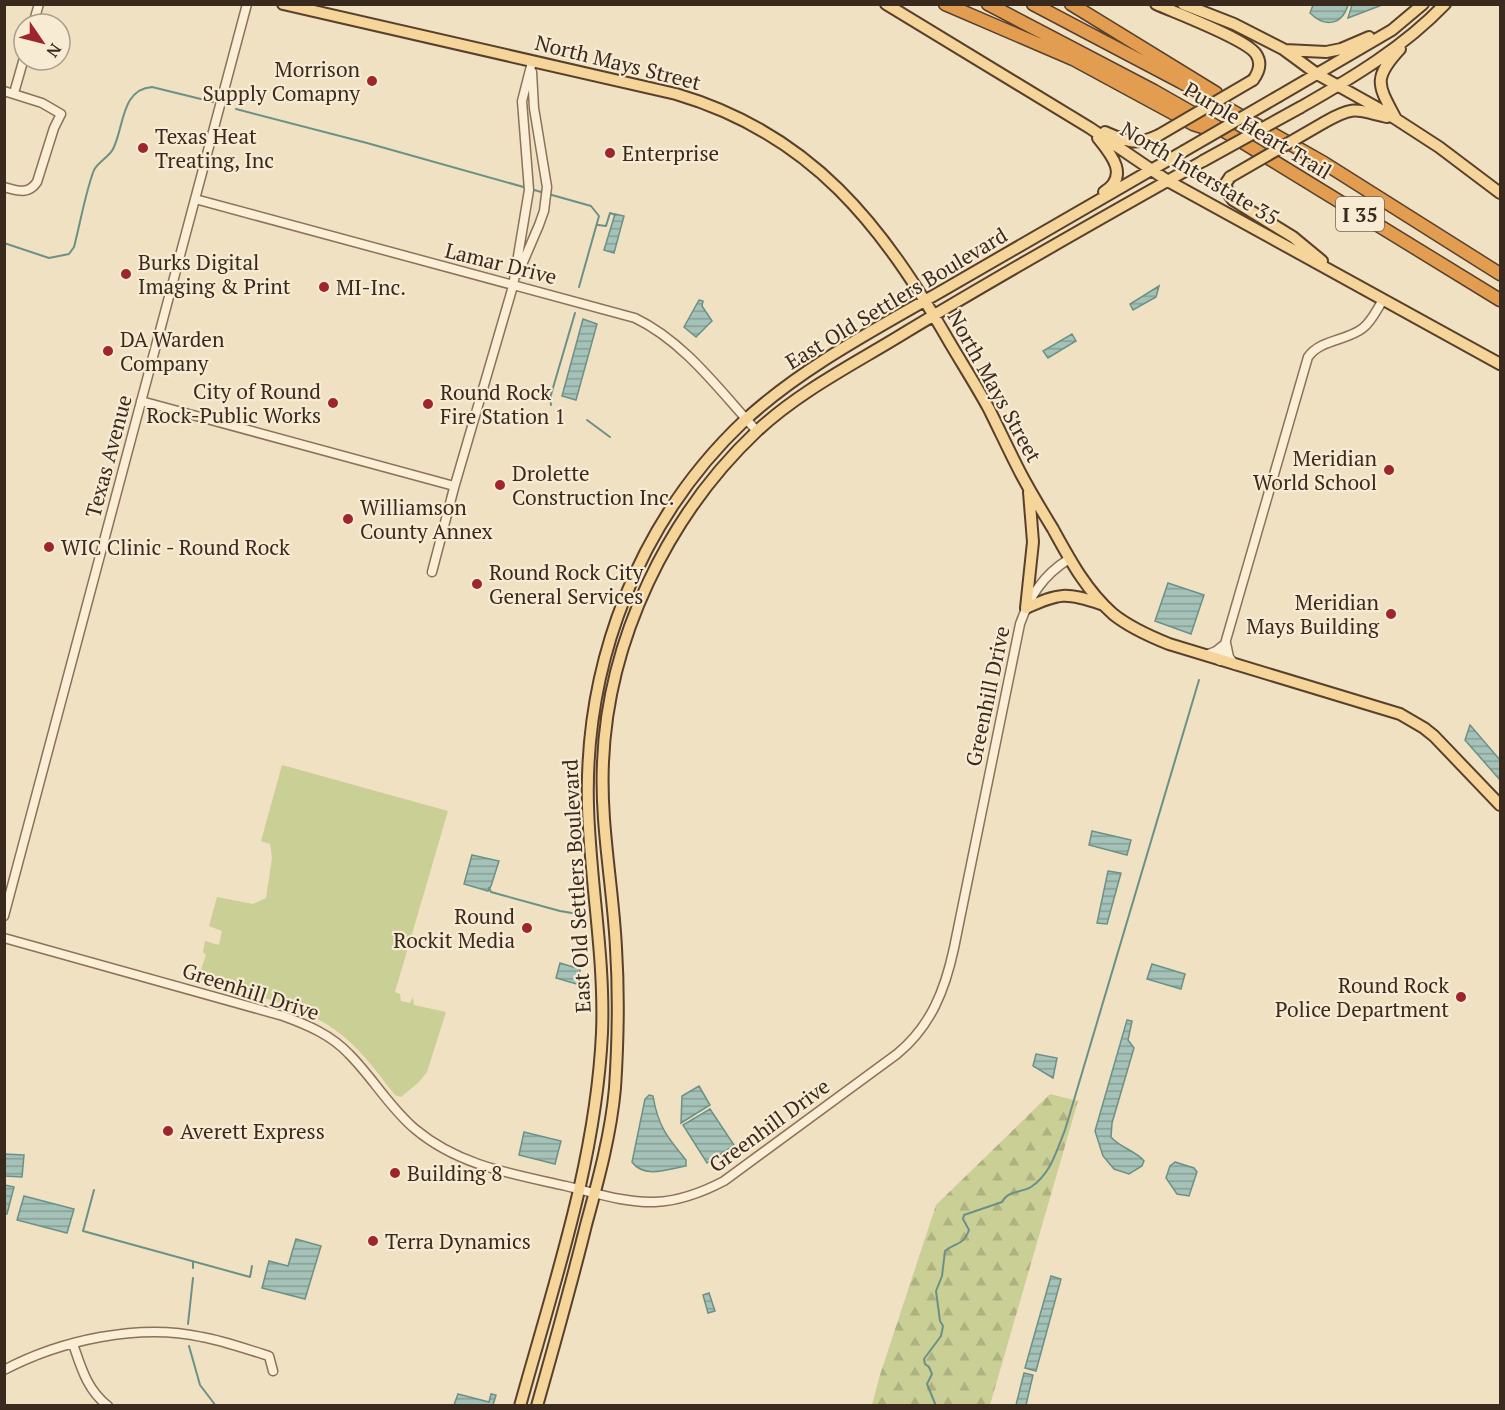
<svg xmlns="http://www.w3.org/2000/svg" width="1505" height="1410" font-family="'PT Serif',serif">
<defs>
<pattern id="forest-firs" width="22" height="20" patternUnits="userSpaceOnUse" patternTransform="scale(1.5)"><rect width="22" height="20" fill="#cacf96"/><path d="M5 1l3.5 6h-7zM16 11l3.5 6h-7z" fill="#aeb281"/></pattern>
<pattern id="water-rules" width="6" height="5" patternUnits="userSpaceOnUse" patternTransform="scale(1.5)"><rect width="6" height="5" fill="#a5c2b9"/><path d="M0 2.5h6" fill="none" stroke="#879e96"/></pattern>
</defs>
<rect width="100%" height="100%" fill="#f0e1c3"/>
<path fill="#cacf96" d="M282,765L448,811L395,992L400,994L401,1001L410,1003L413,997L414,1005L446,1012L427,1072L419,1082L401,1097L395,1095C379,1075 363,1052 343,1036C303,1003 246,994 197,981L206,955L203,952L205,941L219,945L222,931L209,926L217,897L253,904L266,898L272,858L270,844L261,841Z"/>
<path fill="url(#forest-firs)" d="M1050,1094L1078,1101L990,1405H872L879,1378L936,1205Z"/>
<path fill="url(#water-rules)" stroke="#6b9187" stroke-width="1.5" d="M1313,5V4L1348,5C1342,25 1325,28 1310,13Z
M1352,5V4L1382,5L1348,18Z
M615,214L624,216L614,253L604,250Z
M1159,286L1156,297L1133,310L1130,304Z
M699,300L703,301L702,306L712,321L696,337L684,327Z
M583,319L597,324L576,400L562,396Z
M1072,334L1076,341L1048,358L1043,351Z
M1168,583L1204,595L1191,634L1155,621Z
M1470,725L1500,760V780L1465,740Z
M1092,831L1131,840L1127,855L1089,845Z
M472,855L499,861L491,886L488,891L464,884Z
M1108,871L1121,873L1107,924L1097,923Z
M560,963L580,969V985L556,978Z
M1152,964L1185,974L1181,989L1147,979Z
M1127,1020L1132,1021L1128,1040L1134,1048L1112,1123L1111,1137C1120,1148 1135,1150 1144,1161L1142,1166L1129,1174L1114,1169L1103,1156L1095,1131Z
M1036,1054L1057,1058L1053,1078L1033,1066Z
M699,1086L710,1105L681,1123L682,1096Z
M649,1095L653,1096C658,1126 667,1137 686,1160V1166C669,1169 644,1179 632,1162L645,1099Z
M710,1109L734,1145L707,1163L683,1125Z
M524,1132L561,1141L555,1164L519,1155Z
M4,1154L24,1155L22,1177L5,1176Z
M1175,1162L1194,1168L1197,1172L1189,1196L1177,1194L1166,1178L1170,1166Z
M5,1185L14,1187L7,1214H5Z
M24,1196L74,1209L67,1233L17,1220Z
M296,1239L321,1246L305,1299L262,1288L269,1261L288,1266Z
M1051,1276L1061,1279L1036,1371L1025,1368Z
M709,1293L715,1311L708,1313L703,1295Z
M1024,1373L1033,1375L1026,1405H1016Z
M458,1394L489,1402L491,1394L496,1395L493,1405H454Z"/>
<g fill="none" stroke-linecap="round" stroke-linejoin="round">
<path stroke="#6b9187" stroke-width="2" d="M236,109L367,143L591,206L599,216L579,287
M598,225L606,226L610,213L616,215
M4,243L49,258L69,254L74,247C80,224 86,190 94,170C98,162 109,157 113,149C124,128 121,89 152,87L213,102
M551,405L550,398L575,313
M587,420L610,437
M489,888L491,892L560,911L572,913L581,909
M94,1190L83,1231L250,1277L252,1266
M193,1262V1268
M188,1324L193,1278
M189,1346L200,1385L216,1406
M936,1406L927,1384L932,1374L929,1367L925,1364L924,1359L941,1336L943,1326L940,1321L936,1291L942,1276L945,1251C956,1242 963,1246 969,1230L963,1219L964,1215L1002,1202C1008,1190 1021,1193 1031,1187C1051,1173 1056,1152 1065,1130L1199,680"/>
<defs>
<path id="minor" d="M33,24L39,4
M4,91L42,103L61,114L54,128L37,182C28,195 18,191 4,187
M14,93L24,58
M195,199L635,318C685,342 720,391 757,431
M518,274L539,225L544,211L547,187L534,108L532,72
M141,401L454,486
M432,572L454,488L513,286L529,190L522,101L532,62
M1206,655L1216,651L1226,643L1229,657L1235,665
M1220,661L1308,357C1321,339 1347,341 1363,328C1372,321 1377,309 1383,300
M4,916L247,4
M4,938L283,1016C308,1025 331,1035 349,1054C373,1078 389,1107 415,1129C459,1166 513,1174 566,1186C596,1193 625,1203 655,1202C680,1201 703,1192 724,1181L897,1054C931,1026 945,990 954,948L1020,624C1030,596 1043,575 1069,559
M73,1344C81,1367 87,1390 108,1406
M4,1370C61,1340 139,1323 202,1337C224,1341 246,1349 269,1356L273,1371"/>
<path id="major" d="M283,4L676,94C812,134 882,225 950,343C963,365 977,387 989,409C1000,431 1010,453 1021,474C1031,493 1042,511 1053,529C1070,560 1086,590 1113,614C1129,627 1149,636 1169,644L1400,714L1424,728L1434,736L1500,805
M886,4L1090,128L1168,181L1500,364
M1156,4C1176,13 1246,39 1256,54C1262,63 1259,72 1253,80
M1183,4L1234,24L1283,49L1317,74L1385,112L1439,147L1500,193
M1285,50L1326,52L1341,49L1369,37
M1279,96L1392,30L1423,4
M1301,107C1352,78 1404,47 1445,4
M1396,119C1378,85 1372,79 1400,49
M1325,122C1355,105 1356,110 1387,117
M1105,132C1128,142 1136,146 1159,135
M1098,138C1111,154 1130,176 1104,192
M1230,177L1226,183L1227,192L1233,200L1293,237L1322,261
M1026,608L1033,542L1029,492
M1026,608C1060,593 1065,592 1101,604
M520,1406C554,1283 596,1161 602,1033C605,957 590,882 588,806C584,662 639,520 745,420C804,366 878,328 947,288C1026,242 1105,196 1184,151
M537,1406C554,1346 571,1286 586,1225C598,1181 611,1134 615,1088C618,1042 619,995 616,948C613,886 600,824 603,762C608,639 668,515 757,431C801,390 856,363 906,332C1004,273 1103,217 1203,161"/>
<path id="highway" d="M945,4L1073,59L1193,124L1212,130
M988,4L1154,91L1231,135L1500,300
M1033,4L1181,82L1324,163L1500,274
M1071,4L1216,93"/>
</defs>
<use href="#minor" stroke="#8b7259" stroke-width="11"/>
<use href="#major" stroke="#58402d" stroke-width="14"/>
<use href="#highway" stroke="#58402d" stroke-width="15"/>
<use href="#minor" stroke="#faeed6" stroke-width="8"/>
<use href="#major" stroke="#f5d599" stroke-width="10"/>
<use href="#highway" stroke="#e39d50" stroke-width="12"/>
<defs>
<path id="major-bridge" d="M1159,135L1253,80
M1184,151L1279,96
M1203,161L1301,107
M1230,177L1325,122"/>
</defs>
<use href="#major-bridge" stroke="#58402d" stroke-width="14" stroke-linecap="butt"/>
<use href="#major-bridge" stroke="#f5d599" stroke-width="10"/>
</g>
<g fill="#9c262b" stroke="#f7ebd3" stroke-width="2">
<circle cx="372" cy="81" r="6"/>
<circle cx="143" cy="148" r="6"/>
<circle cx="610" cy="153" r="6"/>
<circle cx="126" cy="274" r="6"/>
<circle cx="324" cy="287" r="6"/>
<circle cx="108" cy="351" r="6"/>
<circle cx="333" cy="403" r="6"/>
<circle cx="428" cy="404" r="6"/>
<circle cx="1389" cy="470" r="6"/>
<circle cx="500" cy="485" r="6"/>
<circle cx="348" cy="519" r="6"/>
<circle cx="49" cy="547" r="6"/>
<circle cx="477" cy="584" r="6"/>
<circle cx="1391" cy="614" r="6"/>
<circle cx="527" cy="928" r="6"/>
<circle cx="1461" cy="997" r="6"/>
<circle cx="168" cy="1131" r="6"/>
<circle cx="395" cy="1173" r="6"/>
<circle cx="373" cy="1241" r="6"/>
</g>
<g text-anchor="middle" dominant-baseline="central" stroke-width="4.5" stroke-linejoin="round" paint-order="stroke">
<rect fill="#f7ebd3" stroke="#736454" stroke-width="1.5" x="1336" y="197" width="48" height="34" rx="4.5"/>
<g font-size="20" font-weight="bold" fill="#3a2a1d">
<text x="1360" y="214">I 35</text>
</g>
<g font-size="21" fill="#3a2a1d" stroke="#f7ebd3">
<text transform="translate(618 62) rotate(14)">North Mays Street</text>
<text transform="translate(1258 130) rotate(31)">Purple Heart Trail</text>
<text transform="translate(1200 173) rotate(31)">North Interstate 35</text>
<text transform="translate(501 263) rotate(14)">Lamar Drive</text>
<text transform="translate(896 298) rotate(-31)">East Old Settlers Boulevard</text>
<text transform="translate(995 386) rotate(61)">North Mays Street</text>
<text transform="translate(108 456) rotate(-75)">Texas Avenue</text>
<text transform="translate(987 696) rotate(-78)">Greenhill Drive</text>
<text transform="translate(576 886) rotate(-93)">East Old Settlers Boulevard</text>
<text transform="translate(251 991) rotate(18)">Greenhill Drive</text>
<text transform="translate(769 1125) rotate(-36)">Greenhill Drive</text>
</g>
<g font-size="21" fill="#3a2a1d" stroke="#f7ebd3" text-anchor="start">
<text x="360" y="69" text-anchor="end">Morrison<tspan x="360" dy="24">Supply Comapny</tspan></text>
<text x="155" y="136">Texas Heat<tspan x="155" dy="24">Treating, Inc</tspan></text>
<text x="622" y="153">Enterprise</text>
<text x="138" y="262">Burks Digital<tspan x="138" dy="24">Imaging &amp; Print</tspan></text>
<text x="336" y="287">MI-Inc.</text>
<text x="120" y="339">DA Warden<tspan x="120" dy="24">Company</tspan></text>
<text x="321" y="391" text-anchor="end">City of Round<tspan x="321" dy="24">Rock-Public Works</tspan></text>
<text x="440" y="392">Round Rock<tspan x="440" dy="24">Fire Station 1</tspan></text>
<text x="1377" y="458" text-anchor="end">Meridian<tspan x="1377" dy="24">World School</tspan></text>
<text x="512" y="473">Drolette<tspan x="512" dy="24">Construction Inc.</tspan></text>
<text x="360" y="507">Williamson<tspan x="360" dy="24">County Annex</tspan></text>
<text x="61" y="547">WIC Clinic - Round Rock</text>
<text x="489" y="572">Round Rock City<tspan x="489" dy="24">General Services</tspan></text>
<text x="1379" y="602" text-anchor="end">Meridian<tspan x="1379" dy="24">Mays Building</tspan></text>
<text x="515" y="916" text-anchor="end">Round<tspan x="515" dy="24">Rockit Media</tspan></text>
<text x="1449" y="985" text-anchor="end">Round Rock<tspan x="1449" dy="24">Police Department</tspan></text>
<text x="180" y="1131">Averett Express</text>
<text x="407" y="1173">Building 8</text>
<text x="385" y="1241">Terra Dynamics</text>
</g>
</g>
<rect width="1505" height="1410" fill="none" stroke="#3a2a1d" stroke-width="12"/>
<g transform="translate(42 42) rotate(125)"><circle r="28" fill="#f7ebd3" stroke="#ab9e8a" stroke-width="1.5"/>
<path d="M0-4.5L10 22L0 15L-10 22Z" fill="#9c262b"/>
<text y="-9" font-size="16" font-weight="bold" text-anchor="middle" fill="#3a2a1d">N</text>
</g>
</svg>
